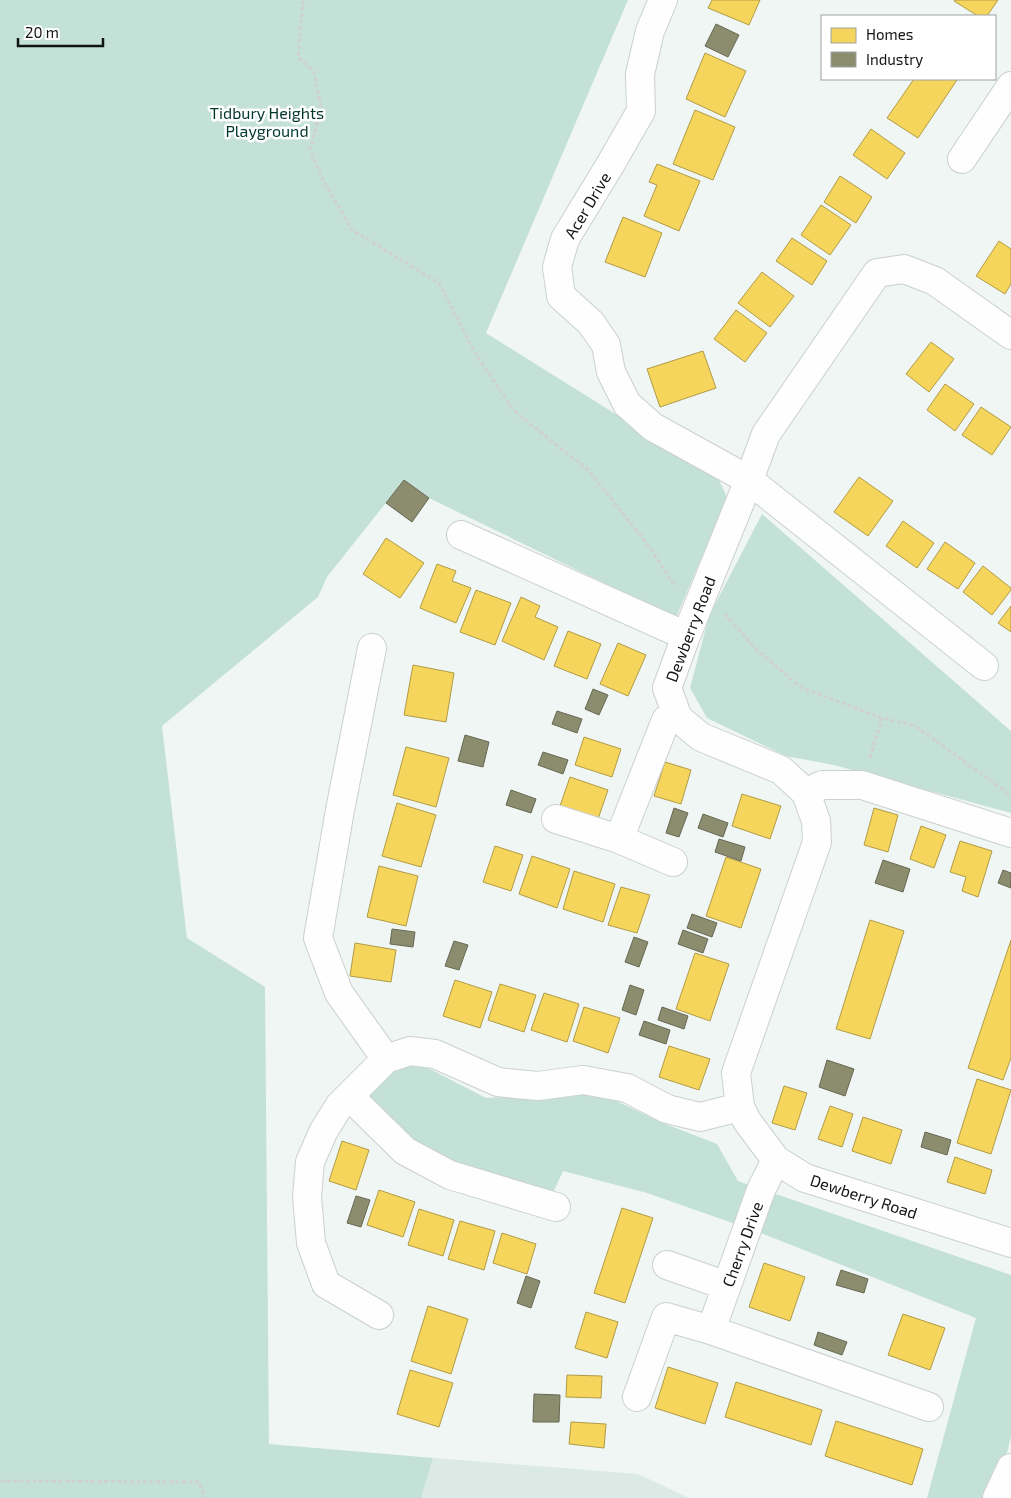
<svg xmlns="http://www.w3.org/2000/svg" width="1011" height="1498" font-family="'Exo 2',sans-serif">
<rect width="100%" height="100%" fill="#eff6f3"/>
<path fill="#dbeae5" d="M433,1458L638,1474L689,1498H421Z"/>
<path fill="#c4e1d8" d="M0,0H628L486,333L718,478L727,497L676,618L429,498L404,480L327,577L318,597L162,726L187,938L265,987L269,1444L433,1458L421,1498H0Z
M762,514L1011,731V813L834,765L786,756L707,718L690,688L709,616Z
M395,1065L424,1066L486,1098L595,1091L663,1123L717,1144L738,1181L1011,1275V1437L1004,1464L983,1498H927L976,1318L761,1233L647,1193L563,1171L552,1195L451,1167L410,1143L364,1095Z"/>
<path fill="#f6d55c" stroke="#b19b46" d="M712,0H760L749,25L708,8Z
M955,0H998L987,16H978L954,1Z
M705,53L746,71L725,117L686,99Z
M914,79H954L957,80L918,138L887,118Z
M695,110L735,127L713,180L673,164Z
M871,129L905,153L887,179L853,155Z
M657,164L700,181L679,231L644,216L657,185L649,182Z
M840,176L872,197L856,223L824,202Z
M821,205L851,225L830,255L801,235Z
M623,217L662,233L645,277L605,262Z
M792,238L827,261L812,285L776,261Z
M999,241L1011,249V284L1005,294L976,276Z
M762,272L794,296L770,327L738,303Z
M736,310L767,333L745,362L714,339Z
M931,342L954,359L929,392L906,374Z
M703,351L716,388L660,407L647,369Z
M945,384L974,404L955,431L927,410Z
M981,407L1011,427L992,455L962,435Z
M859,477L893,501L868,536L834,512Z
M903,521L934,543L917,568L886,546Z
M386,538L424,563L400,598L363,574Z
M945,542L975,563L958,589L927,569Z
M437,564L456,571L452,581L471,588L456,623L420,608Z
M983,566L1011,588V590L992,615L963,592Z
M476,590L511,603L495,645L460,632Z
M521,597L540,606L535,617L558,627L544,660L502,641Z
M1011,606V632L998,623Z
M568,631L601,644L587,679L554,666Z
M618,643L646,655L628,696L600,684Z
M413,665L454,673L446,722L404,715Z
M584,737L621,749L612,777L575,765Z
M406,747L449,758L436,807L393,795Z
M665,762L691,770L681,804L654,796Z
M570,777L608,790L598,819L560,806Z
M742,794L781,806L770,839L732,826Z
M397,803L436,815L421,867L382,856Z
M874,808L898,815L888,852L864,845Z
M921,826L946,835L934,868L910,859Z
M960,841L992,851L978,897L962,891L966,877L950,872Z
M495,846L523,855L511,891L483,882Z
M532,856L570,869L557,908L519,894Z
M726,857L761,869L741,928L706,916Z
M379,866L418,876L406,926L367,917Z
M574,871L615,884L603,922L563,909Z
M621,887L650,895L637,933L608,925Z
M870,920L904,931L870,1039L836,1029Z
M1011,940V1058L1003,1080L968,1068Z
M355,943L396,950L391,982L350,976Z
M695,953L729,964L710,1021L676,1009Z
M455,980L492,992L480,1028L443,1016Z
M500,984L536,995L524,1032L488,1020Z
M544,993L579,1004L567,1042L531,1030Z
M584,1007L620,1018L608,1053L573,1041Z
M669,1046L710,1059L699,1090L659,1077Z
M977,1079L1011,1090L991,1154L957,1143Z
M784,1086L807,1093L795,1130L772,1123Z
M830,1106L853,1114L842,1147L818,1139Z
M863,1117L902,1130L891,1164L852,1151Z
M342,1141L369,1150L356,1190L329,1181Z
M955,1157L992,1170L985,1194L947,1182Z
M379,1190L415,1202L403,1237L367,1225Z
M622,1208L653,1218L625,1303L594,1293Z
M419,1209L454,1220L443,1256L408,1245Z
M460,1221L495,1231L484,1270L448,1259Z
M502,1233L536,1244L527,1274L493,1263Z
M764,1263L805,1277L790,1321L749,1307Z
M428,1306L468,1319L451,1374L411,1361Z
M586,1312L618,1322L607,1358L575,1348Z
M903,1314L945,1328L930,1370L888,1355Z
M668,1367L718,1383L705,1424L655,1408Z
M410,1370L453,1383L439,1427L397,1414Z
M567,1375L602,1376L601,1398L566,1397Z
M736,1382L822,1410L811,1445L725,1417Z
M836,1421L923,1449L912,1485L825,1456Z
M571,1422L606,1424L604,1448L569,1444Z"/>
<path fill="#8c8c6e" stroke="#676853" d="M716,24L739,35L728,57L705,46Z
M404,480L429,498L412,522L386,503Z
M593,689L608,695L599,715L585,709Z
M557,711L582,719L577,733L552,724Z
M465,735L489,742L483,767L458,761Z
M543,752L568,760L563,774L538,765Z
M511,790L536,799L531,813L506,805Z
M674,808L688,813L679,837L666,833Z
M703,814L728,823L723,837L698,828Z
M719,839L745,847L741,861L715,852Z
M883,860L910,869L903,892L875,883Z
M1003,870L1011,873V888L998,883Z
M692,914L717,923L712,937L687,928Z
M392,929L415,932L413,947L390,944Z
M683,930L708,939L703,953L678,944Z
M634,937L648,942L639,967L625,962Z
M454,941L468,945L459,970L445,966Z
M630,985L644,990L636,1015L622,1010Z
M662,1007L688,1016L684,1029L658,1020Z
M644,1021L670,1030L666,1044L639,1035Z
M827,1060L854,1069L845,1096L819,1087Z
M925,1132L951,1140L947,1155L921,1147Z
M356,1196L370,1200L361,1227L347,1223Z
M841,1270L868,1279L864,1293L836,1285Z
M526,1276L540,1281L531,1308L517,1303Z
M818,1332L847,1342L842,1355L814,1345Z
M534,1394L560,1395L559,1422H533Z"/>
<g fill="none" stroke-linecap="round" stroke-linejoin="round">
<defs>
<path id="minor" d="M663,0L650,31L640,74L641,111L610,165L565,239L557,267L561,296L591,323L606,345L611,372L627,404L653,427L749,480L984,666
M962,159L1011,86
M1011,335L935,281L904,269L877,273L766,434L749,480L686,636L667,688L678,718L701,737L781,770L806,793L816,821L817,842L736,1073L740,1107L747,1121L776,1160L805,1178L1011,1243
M461,535L686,636
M372,648L340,810L318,938L339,993L386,1059
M806,793L822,785H862L1011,833
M556,819L619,839L673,862
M619,839L666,720L678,718
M349,1096L405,1151L450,1175L556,1207
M667,1265L727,1286
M379,1315L326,1284L311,1243L307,1197L310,1162L323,1132L339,1106L386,1059L410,1051L435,1054L498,1082L516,1084L538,1086L583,1080L627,1088L667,1109L700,1117L740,1107
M711,1330L761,1190L776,1160
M637,1397L666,1317L711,1330L929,1407
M997,1498L1011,1468"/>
</defs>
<use href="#minor" stroke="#cbd0cf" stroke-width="30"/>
<path stroke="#cfd1d0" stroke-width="3" stroke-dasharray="4 2.5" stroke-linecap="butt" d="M303,0L298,57L314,72L321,108L310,150L323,180L352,230L439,283L475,353L514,411L589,471L648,545L673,583L677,585
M725,614L755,648L802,688L882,718L915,726L1011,795
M870,758L882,718
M0,1481L199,1482L205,1498"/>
<use href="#minor" stroke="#fdfefd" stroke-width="28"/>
</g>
<g text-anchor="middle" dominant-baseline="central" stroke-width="5" stroke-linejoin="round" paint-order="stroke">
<g font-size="16" fill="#00372c" stroke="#fff">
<text x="267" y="112">Tidbury Heights<tspan x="267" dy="18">Playground</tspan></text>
</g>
<g font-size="16" fill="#101413" stroke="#fff">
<text transform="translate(587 205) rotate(-59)">Acer Drive</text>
<text transform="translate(690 629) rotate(-69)">Dewberry Road</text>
<text transform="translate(864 1196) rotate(18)">Dewberry Road</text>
<text transform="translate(742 1244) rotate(-70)">Cherry Drive</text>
</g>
</g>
<rect x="821" y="15" width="175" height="65" fill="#ffffff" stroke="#9fa1a1"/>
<rect x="831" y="28" width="25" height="15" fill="#f6d55c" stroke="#9fa1a1"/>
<text x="866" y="40" font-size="15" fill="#101413">Homes</text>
<rect x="831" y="52" width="25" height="15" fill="#8c8c6e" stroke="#9fa1a1"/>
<text x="866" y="65" font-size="15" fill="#101413">Industry</text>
<path d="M18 38v8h85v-8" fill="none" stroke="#101413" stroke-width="2.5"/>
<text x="25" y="38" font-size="15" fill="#101413" stroke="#ffffff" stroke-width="4" paint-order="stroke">20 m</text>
</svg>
